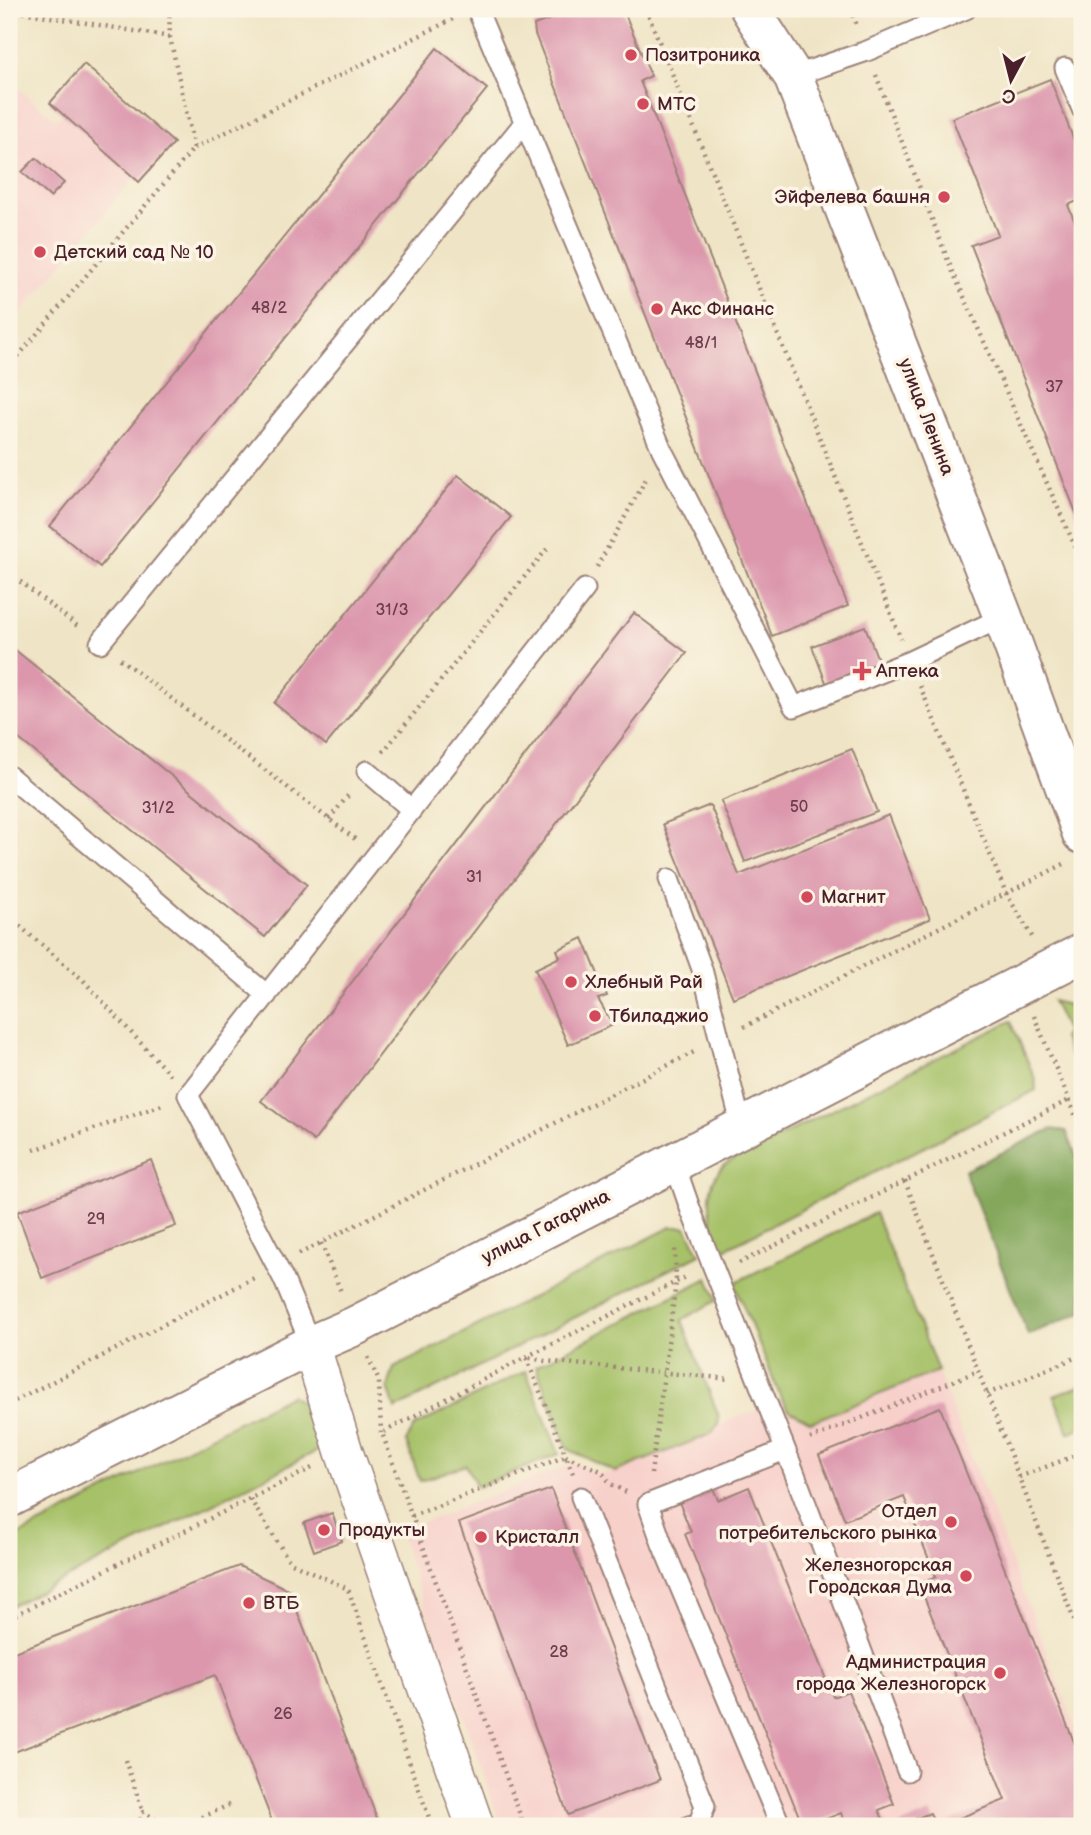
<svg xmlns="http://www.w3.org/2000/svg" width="1091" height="1835" font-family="'Balsamiq Sans',sans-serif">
<rect width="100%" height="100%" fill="#fcf5e5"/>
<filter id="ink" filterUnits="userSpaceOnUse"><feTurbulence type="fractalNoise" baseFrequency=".0143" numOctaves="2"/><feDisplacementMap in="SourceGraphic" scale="14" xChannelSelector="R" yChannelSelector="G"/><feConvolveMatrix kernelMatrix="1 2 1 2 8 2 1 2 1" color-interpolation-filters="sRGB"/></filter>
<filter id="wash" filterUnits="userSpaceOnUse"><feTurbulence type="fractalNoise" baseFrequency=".00686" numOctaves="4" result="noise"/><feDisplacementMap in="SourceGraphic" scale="28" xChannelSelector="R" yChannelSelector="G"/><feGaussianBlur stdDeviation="1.57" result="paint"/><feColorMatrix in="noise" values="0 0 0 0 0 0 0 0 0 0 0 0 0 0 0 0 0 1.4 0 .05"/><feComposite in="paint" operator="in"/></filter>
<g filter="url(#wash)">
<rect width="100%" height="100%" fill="#efe4c5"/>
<path fill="#f7d0ca" d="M9,81L55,119L64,115L134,178L9,327Z
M938,1372L1082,1744V1826H501L399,1532L575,1463L597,1474L615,1472L711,1434L718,1425L781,1400L788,1411L810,1423Z"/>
<path fill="#a6c168" stroke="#78704a" stroke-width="2" d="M1052,1001L1073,1006L1082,1011V1085L1063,1038L1067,1032Z
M1011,1021L1035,1079L1036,1090L719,1252C712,1226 701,1190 722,1167C728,1161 738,1157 746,1153Z
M875,1213L938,1371L811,1422L789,1410L781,1398L734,1283Z
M671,1227H686L700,1254L395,1409L388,1387L394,1368Z
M708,1278L717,1300L682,1320L719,1417L718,1425L711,1434L615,1472L568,1449L536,1366Z
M526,1371L559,1454L477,1487L466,1465L420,1481L406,1441L415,1426Z
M1082,1385V1427L1069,1433L1054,1396Z
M291,1395L313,1411L331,1444L9,1607V1540Z"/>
<path fill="#84a75c" stroke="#676344" stroke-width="2" d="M1051,1129L1066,1131L1082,1170V1312L1028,1335L964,1171Z"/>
<g id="blocks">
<path fill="#dc97ad" d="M578,9H623L651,76L640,81L848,606L772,636L535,34L534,25Z
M437,48L487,89L100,567L50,526Z
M84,64L174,143L139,182L50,103Z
M1050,79L1082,161V199L1068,205L1082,240V528L971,245L998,235L952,118Z
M36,158L64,183L50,197L22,172Z
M458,475L511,517L326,745L274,703Z
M634,613L687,653L314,1141L261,1101Z
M865,626L880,665L827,685L812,646Z
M9,645L307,885L265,937L9,731Z
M852,749L877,812L745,862L721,801Z
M710,805L739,875L889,815L930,919L733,998L663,824Z
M583,938L607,996L598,999L613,1025L568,1045L535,969L560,957L557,950Z
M151,1160L176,1226L42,1278L17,1212Z
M940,1407L1082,1762V1826H939L1005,1800L919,1584L936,1577L904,1497L845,1520L819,1455Z
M749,1487L833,1697L848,1691L894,1804L879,1810L886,1826H846L841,1813L808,1826H803L685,1534L691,1532L679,1502L713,1488L718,1500Z
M551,1489L660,1780L568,1815L459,1523Z
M332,1513L342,1541L314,1551L304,1523Z
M239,1566L289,1590L380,1826H274L215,1675L9,1754V1654Z
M930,1813L936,1826H897Z"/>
</g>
</g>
<g filter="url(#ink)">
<use href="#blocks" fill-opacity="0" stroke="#9c8278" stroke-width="2"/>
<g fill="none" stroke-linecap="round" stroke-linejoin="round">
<defs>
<path id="lane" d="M477,9L662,450L794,707L910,661L1003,617
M1065,68L1082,109
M793,76L867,51L966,9
M100,643L525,122
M367,771L412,810
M9,776L267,995
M669,879L702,969L742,1128
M674,1162L691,1211L793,1469L907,1771
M311,1345L284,1280L188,1095L585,589
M581,1497L705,1806L699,1823L689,1826
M779,1822L662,1544L648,1504L785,1450"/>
<path id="street" d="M311,1345L344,1452L475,1826"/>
<path id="secondary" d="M750,9L793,76L1003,617L1082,834
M9,1498L311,1345L355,1326L1082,953"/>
</defs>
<use href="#lane" stroke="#9c8278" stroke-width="23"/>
<use href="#street" stroke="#9c8278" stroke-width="40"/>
<use href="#secondary" stroke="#9c8278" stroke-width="42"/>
<path stroke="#9c8278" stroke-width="4.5" stroke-dasharray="2 5" stroke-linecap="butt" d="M646,9L901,639
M850,9L858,28
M9,10L170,37
M876,75L949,263L1082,562
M194,148L453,19
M9,367L194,148L170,37L169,9
M597,567L646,479
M9,573L80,628
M120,659L355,839
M920,686L1006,893L1034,940
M383,752L547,549
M329,819L351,792
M9,917L83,980L171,1076
M1034,1016L1082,1131
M744,1027L1064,864
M34,1150L165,1104
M905,1181L1082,1641
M321,1243L342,1294
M299,1254L696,1051
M739,1263L1069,1100
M368,1357L379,1381L381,1433
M987,1394L1082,1355
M9,1404L254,1278
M810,1439L978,1371
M651,1474L676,1282L675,1246
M1019,1477L1082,1453
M626,1492L611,1484L601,1471L566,1456L526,1357L545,1361L730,1379
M250,1499L290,1562L348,1589L432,1826
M412,1516L566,1456L573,1474
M9,1618L314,1467
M125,1760L143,1812
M138,1826L143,1812L168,1826
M183,1826L231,1804
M524,1826L382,1433L526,1357L688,1276"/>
<use href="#lane" stroke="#fff" stroke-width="19"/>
<use href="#street" stroke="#fff" stroke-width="37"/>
<use href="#secondary" stroke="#fff" stroke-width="38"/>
</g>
</g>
<g fill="#d1495b" stroke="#fcf5e5" stroke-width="2.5">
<circle cx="631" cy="55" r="7"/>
<circle cx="643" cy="104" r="7"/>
<circle cx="944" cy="197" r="7"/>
<circle cx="40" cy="252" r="7"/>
<circle cx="657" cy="309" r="7"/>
<path d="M858.5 660.5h7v7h7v7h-7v7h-7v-7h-7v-7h7z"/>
<circle cx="807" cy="897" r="7"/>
<circle cx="571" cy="982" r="7"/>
<circle cx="595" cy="1016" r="7"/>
<circle cx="951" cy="1522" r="7"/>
<circle cx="324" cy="1530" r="7"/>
<circle cx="481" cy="1537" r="7"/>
<circle cx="966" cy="1576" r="7"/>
<circle cx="249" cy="1603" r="7"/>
<circle cx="1000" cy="1673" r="7"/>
</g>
<g text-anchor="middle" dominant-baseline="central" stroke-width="7" stroke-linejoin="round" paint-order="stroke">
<g font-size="16" fill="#6e3d4c">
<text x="269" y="308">48/2</text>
<text x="701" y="343">48/1</text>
<text x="1054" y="387">37</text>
<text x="392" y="610">31/3</text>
<text x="799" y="807">50</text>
<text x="158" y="808">31/2</text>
<text x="474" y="877">31</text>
<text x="96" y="1219">29</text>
<text x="559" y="1652">28</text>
<text x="283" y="1714">26</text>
</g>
<g font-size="19" fill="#4a1f2b" stroke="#fcf5e5" text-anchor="start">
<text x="645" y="55">Позитроника</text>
<text x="657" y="104">МТС</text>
<text x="930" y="197" text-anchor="end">Эйфелева башня</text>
<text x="54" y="252">Детский сад № 10</text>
<text x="671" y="309">Акс Финанс</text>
<text x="876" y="671">Аптека</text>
<text x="821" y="897">Магнит</text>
<text x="585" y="982">Хлебный Рай</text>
<text x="609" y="1016">Тбиладжио</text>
<text x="937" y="1511" text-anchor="end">Отдел<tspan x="937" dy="22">потребительского рынка</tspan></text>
<text x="338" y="1530">Продукты</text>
<text x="495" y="1537">Кристалл</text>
<text x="952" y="1565" text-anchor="end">Железногорская<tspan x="952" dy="22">Городская Дума</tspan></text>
<text x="263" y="1603">ВТБ</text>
<text x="986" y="1662" text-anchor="end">Администрация<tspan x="986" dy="22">города Железногорск</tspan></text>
</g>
<g font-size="19" fill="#4a1f2b" stroke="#fcf5e5">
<text transform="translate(926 417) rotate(69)">улица Ленина</text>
<text transform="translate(546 1227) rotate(-27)">улица Гагарина</text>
</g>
</g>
<rect width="1091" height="1835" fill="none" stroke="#fcf5e5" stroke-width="35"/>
<g transform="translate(1011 80) rotate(187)" stroke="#fcf5e5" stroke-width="5" paint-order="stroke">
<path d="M0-5L12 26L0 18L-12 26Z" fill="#4a1f2b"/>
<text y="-10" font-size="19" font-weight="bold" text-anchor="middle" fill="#4a1f2b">С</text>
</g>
</svg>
